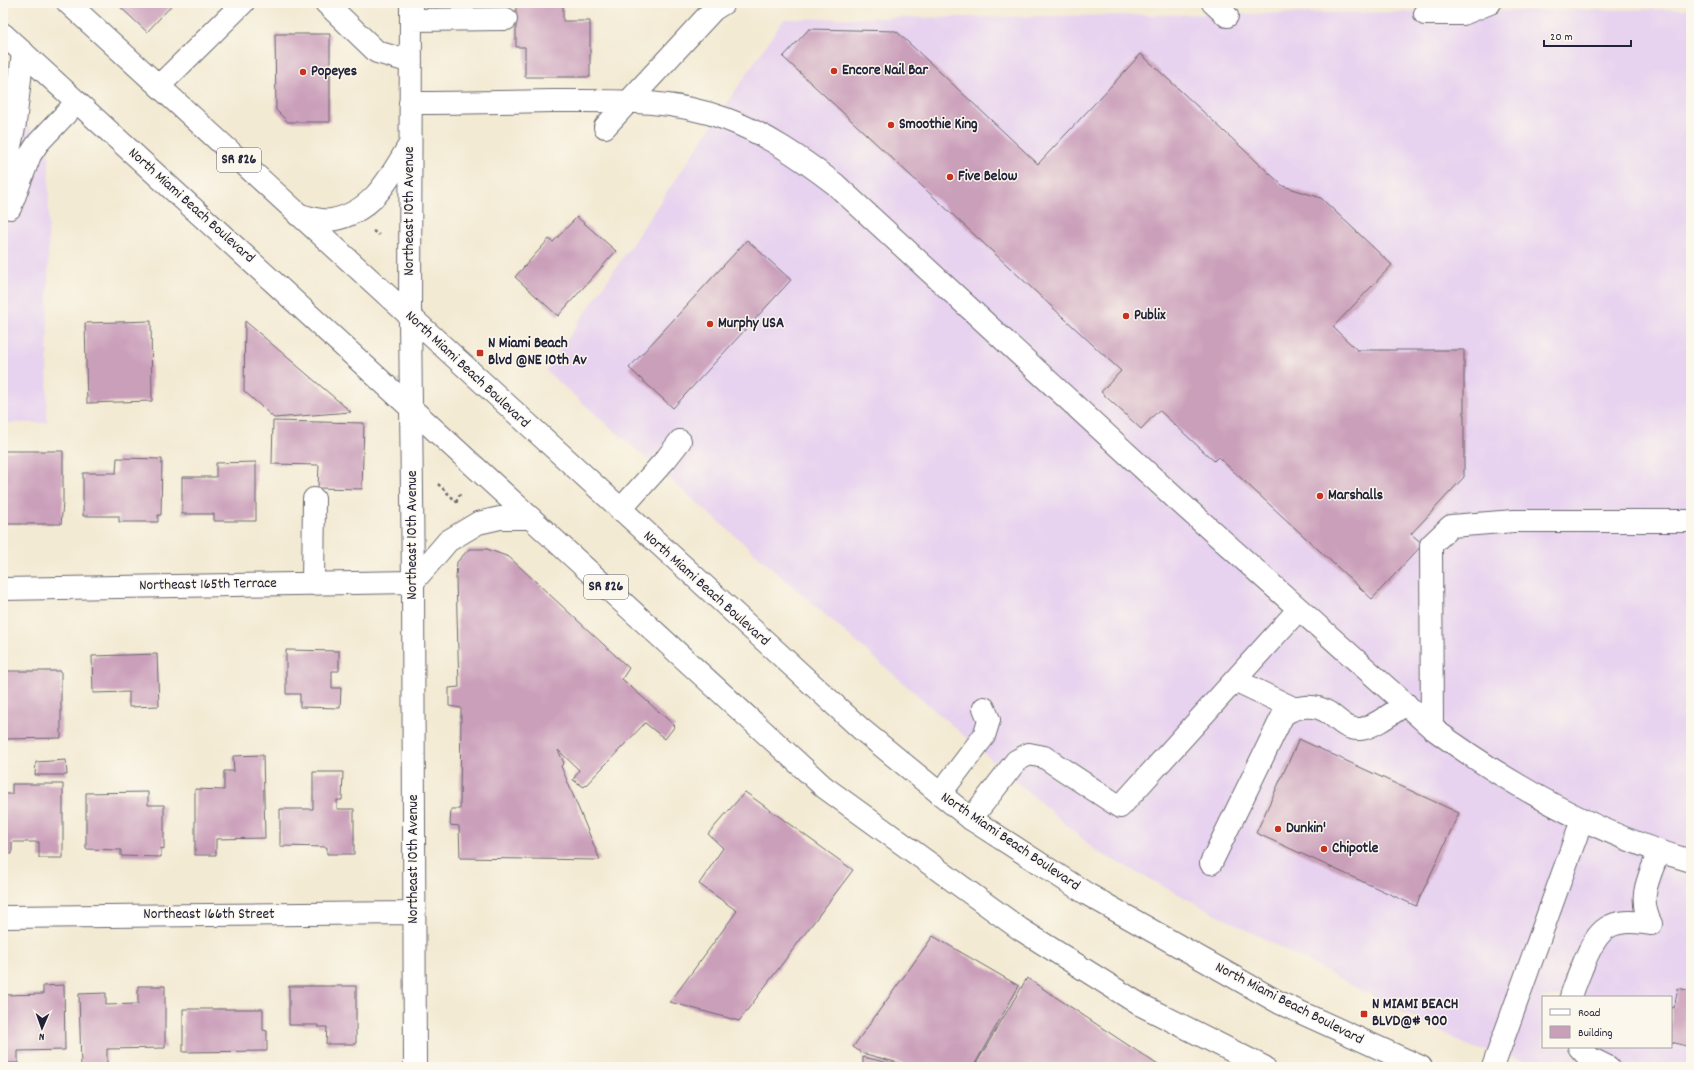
<svg xmlns="http://www.w3.org/2000/svg" width="1694" height="1070" font-family="Dekko,sans-serif">
<rect width="100%" height="100%" fill="#fbf7ec"/>
<filter id="ink" filterUnits="userSpaceOnUse"><feTurbulence type="fractalNoise" baseFrequency=".025" numOctaves="2"/><feDisplacementMap in="SourceGraphic" scale="8" xChannelSelector="R" yChannelSelector="G"/><feConvolveMatrix kernelMatrix="1 2 1 2 8 2 1 2 1" color-interpolation-filters="sRGB"/></filter>
<filter id="wash" filterUnits="userSpaceOnUse"><feTurbulence type="fractalNoise" baseFrequency=".012" numOctaves="4" result="noise"/><feDisplacementMap in="SourceGraphic" scale="16" xChannelSelector="R" yChannelSelector="G"/><feGaussianBlur stdDeviation="0.9" result="paint"/><feColorMatrix in="noise" values="0 0 0 0 0 0 0 0 0 0 0 0 0 0 0 0 0 1.4 0 .05"/><feComposite in="paint" operator="in"/></filter>
<g filter="url(#wash)">
<rect width="100%" height="100%" fill="#f3ead3"/>
<path fill="#e7d2ef" fill-rule="evenodd" d="M1691,9V1067H1551L1470,1047L1096,851L546,371L784,19ZM1543,997H1671V1047H1543Z
M3,90L49,155L47,423H3Z"/>
<g id="blocks">
<path fill="#ca9fba" d="M116,3H174L147,32Z
M516,3H563V21H590V77H525V47H516Z
M809,29L896,31L1038,164L1141,54L1283,186L1321,198L1392,265L1333,327L1357,350H1464V477L1411,534L1423,544L1372,599L1218,457L1214,461L1159,410L1141,429L1101,392L1121,371L783,57Z
M275,34H330V122H288L276,110Z
M577,217L616,251L558,316L515,277L549,239L553,242Z
M747,240L791,280L673,408L629,368Z
M151,321L152,401L87,403L85,323Z
M245,321L351,412L274,418L244,391Z
M273,421L364,423L362,489L318,488L319,465L272,464Z
M3,451H63V503L61,524H3Z
M117,458L162,459L161,515H158V522H119V516H83V473H116Z
M256,462V521H214V514H182V477H216V463Z
M469,549H487L509,557L629,668L622,679L675,726L665,739L645,723L584,787L573,780L579,770L558,750L564,763L561,766L600,860L460,858L459,826L450,825L451,809H460L461,708L449,706V688L459,687L456,578L457,562Z
M286,650L339,651V671H332V688H341L340,708L300,707V694H286Z
M3,654H7V671H61V738L3,739Z
M157,654L159,706L129,707V692L93,693L92,656Z
M1299,739L1459,813L1416,906L1256,833Z
M263,755L265,838L216,839V855H195V789L224,790V771H234L233,756Z
M66,760L67,775H35L36,762Z
M313,772H343L342,800H337V809H354V854H327V847L280,846V809H313Z
M12,784H63V858H39V842H12V854H3V794H12Z
M148,792V805H164V849L161,848V857L121,856V850L86,849V793Z
M745,792L853,870L739,1021L670,1002L737,911L699,884L723,848L708,834Z
M933,936L1019,986L973,1067H913L862,1053L853,1047Z
M1027,978L1161,1067H974Z
M64,985L65,1050L18,1051V1063H3V995L43,994V986Z
M138,986H165V1048L107,1049V1067H81L79,994L106,993V1005L138,1004Z
M289,986H356V1044H326L327,1027H318V1025H289Z
M1678,988L1691,991V1047L1671,1042V1007L1674,1008Z
M183,1009H263V1030L267,1031V1051L183,1052Z
M863,1057L902,1066V1067H863Z"/>
</g>
</g>
<g filter="url(#ink)">
<use href="#blocks" fill-opacity="0" stroke="#6b6870" stroke-width="1"/>
<g fill="none" stroke-linecap="round" stroke-linejoin="round">
<defs>
<path id="minor" d="M326,3L377,52L411,62
M411,3L410,318L413,582L415,1067
M1213,3L1227,16
M1425,14H1463L1490,3
M411,20L506,19
M159,86L243,3
M410,103C457,103 505,102 552,101C610,101 671,98 726,119C766,134 801,158 835,184L1175,498L1432,728C1511,786 1596,834 1691,861
M605,127L713,10L724,3
M3,179L15,123L23,52
M10,208L30,155L38,143L77,102
M620,510L666,459L680,441
M313,584L314,499
M3,589L413,582
M1235,680L1293,708
M1432,728L1431,545L1451,526L1514,521H1691
M940,794L984,736L989,720L984,708
M971,819L1016,761L1029,754L1044,757L1120,807L1299,609
M1211,863L1283,715C1296,706 1314,703 1329,713C1339,720 1346,730 1360,729C1373,728 1395,711 1406,704
M3,917L414,913
M1651,924C1637,897 1649,878 1659,851
M1571,997C1574,986 1579,975 1583,965C1598,927 1610,917 1651,924
M1579,1047L1588,1057L1608,1067
M1493,1067L1582,820"/>
<path id="major" d="M68,3L861,729L971,819L1087,894L1280,1003L1421,1067
M3,34L824,787L1020,929L1139,1004L1264,1067
M298,215C307,216 321,222 331,220C373,213 390,177 410,144
M413,582L448,541L478,523L500,518H531"/>
</defs>
<use href="#minor" stroke="#6b6870" stroke-width="24"/>
<use href="#major" stroke="#6b6870" stroke-width="24"/>
<path stroke="#6b6870" stroke-width="2.5" stroke-dasharray="3 3" stroke-linecap="butt" d="M373,231L379,235
M438,484L459,504
M456,502L460,494"/>
<use href="#minor" stroke="#fff" stroke-width="22"/>
<use href="#major" stroke="#fff" stroke-width="22"/>
</g>
</g>
<g fill="#c8321e" stroke="#fbf7ec" stroke-width="1.5">
<circle cx="834" cy="71" r="4"/>
<circle cx="303" cy="72" r="4"/>
<circle cx="891" cy="125" r="4"/>
<circle cx="950" cy="177" r="4"/>
<circle cx="1126" cy="316" r="4"/>
<circle cx="710" cy="324" r="4"/>
<rect x="476" y="349" width="8" height="8" rx="2"/>
<circle cx="1320" cy="496" r="4"/>
<circle cx="1278" cy="829" r="4"/>
<circle cx="1324" cy="849" r="4"/>
<rect x="1360" y="1010" width="8" height="8" rx="2"/>
</g>
<g text-anchor="middle" dominant-baseline="central" stroke-width="3" stroke-linejoin="round" paint-order="stroke">
<g fill="#fbf7ec" stroke="#636270" stroke-width="1">
<rect x="217" y="148" width="44" height="24" rx="3"/>
<rect x="584" y="575" width="44" height="24" rx="3"/>
</g>
<g font-size="14" font-weight="bold" fill="#22223b">
<text x="239" y="160">SR 826</text>
<text x="606" y="587">SR 826</text>
</g>
<g font-size="15" font-weight="bold" fill="#22223b" stroke="#fbf7ec" text-anchor="start">
<text x="842" y="71">Encore Nail Bar</text>
<text x="311" y="72">Popeyes</text>
<text x="899" y="125">Smoothie King</text>
<text x="958" y="177">Five Below</text>
<text x="1134" y="316">Publix</text>
<text x="718" y="324">Murphy USA</text>
<text x="488" y="344">N Miami Beach<tspan x="488" dy="17">Blvd @NE 10th Av</tspan></text>
<text x="1328" y="496">Marshalls</text>
<text x="1286" y="829">Dunkin'</text>
<text x="1332" y="849">Chipotle</text>
<text x="1372" y="1005">N MIAMI BEACH<tspan x="1372" dy="17">BLVD@# 900</tspan></text>
</g>
<g font-size="15" fill="#22223b" stroke="#fbf7ec">
<text transform="translate(191 206) rotate(42)">North Miami Beach Boulevard</text>
<text transform="translate(410 211) rotate(-90)">Northeast 10th Avenue</text>
<text transform="translate(467 370) rotate(43)">North Miami Beach Boulevard</text>
<text transform="translate(413 535) rotate(-90)">Northeast 10th Avenue</text>
<text transform="translate(208 585) rotate(-1)">Northeast 165th Terrace</text>
<text transform="translate(706 589) rotate(42)">North Miami Beach Boulevard</text>
<text transform="translate(1010 842) rotate(34)">North Miami Beach Boulevard</text>
<text transform="translate(414 859) rotate(-90)">Northeast 10th Avenue</text>
<text x="209" y="915">Northeast 166th Street</text>
<text transform="translate(1289 1004) rotate(27)">North Miami Beach Boulevard</text>
</g>
</g>
<rect width="1694" height="1070" fill="none" stroke="#fbf7ec" stroke-width="16"/>
<rect x="1542" y="996" width="130" height="52" fill="#fbf7ec" stroke="#a4a2a5"/>
<rect x="1550" y="1009" width="20" height="6" fill="#ffffff" stroke="#a4a2a5"/>
<text x="1578" y="1016" font-size="12" fill="#22223b">Road</text>
<rect x="1550" y="1026" width="20" height="12" fill="#ca9fba" stroke="#a4a2a5"/>
<text x="1578" y="1036" font-size="12" fill="#22223b">Building</text>
<g transform="translate(42 1028) rotate(182)" stroke="#fbf7ec" stroke-width="3" paint-order="stroke">
<path d="M0-3L7 15L0 10L-7 15Z" fill="#22223b"/>
<text y="-6" font-size="11" font-weight="bold" text-anchor="middle" fill="#22223b">N</text>
</g>
<path d="M1544 40v6h87v-6" fill="none" stroke="#22223b" stroke-width="2"/>
<text x="1550" y="40" font-size="12" fill="#22223b" stroke="#fbf7ec" stroke-width="3" paint-order="stroke">20 m</text>
</svg>
